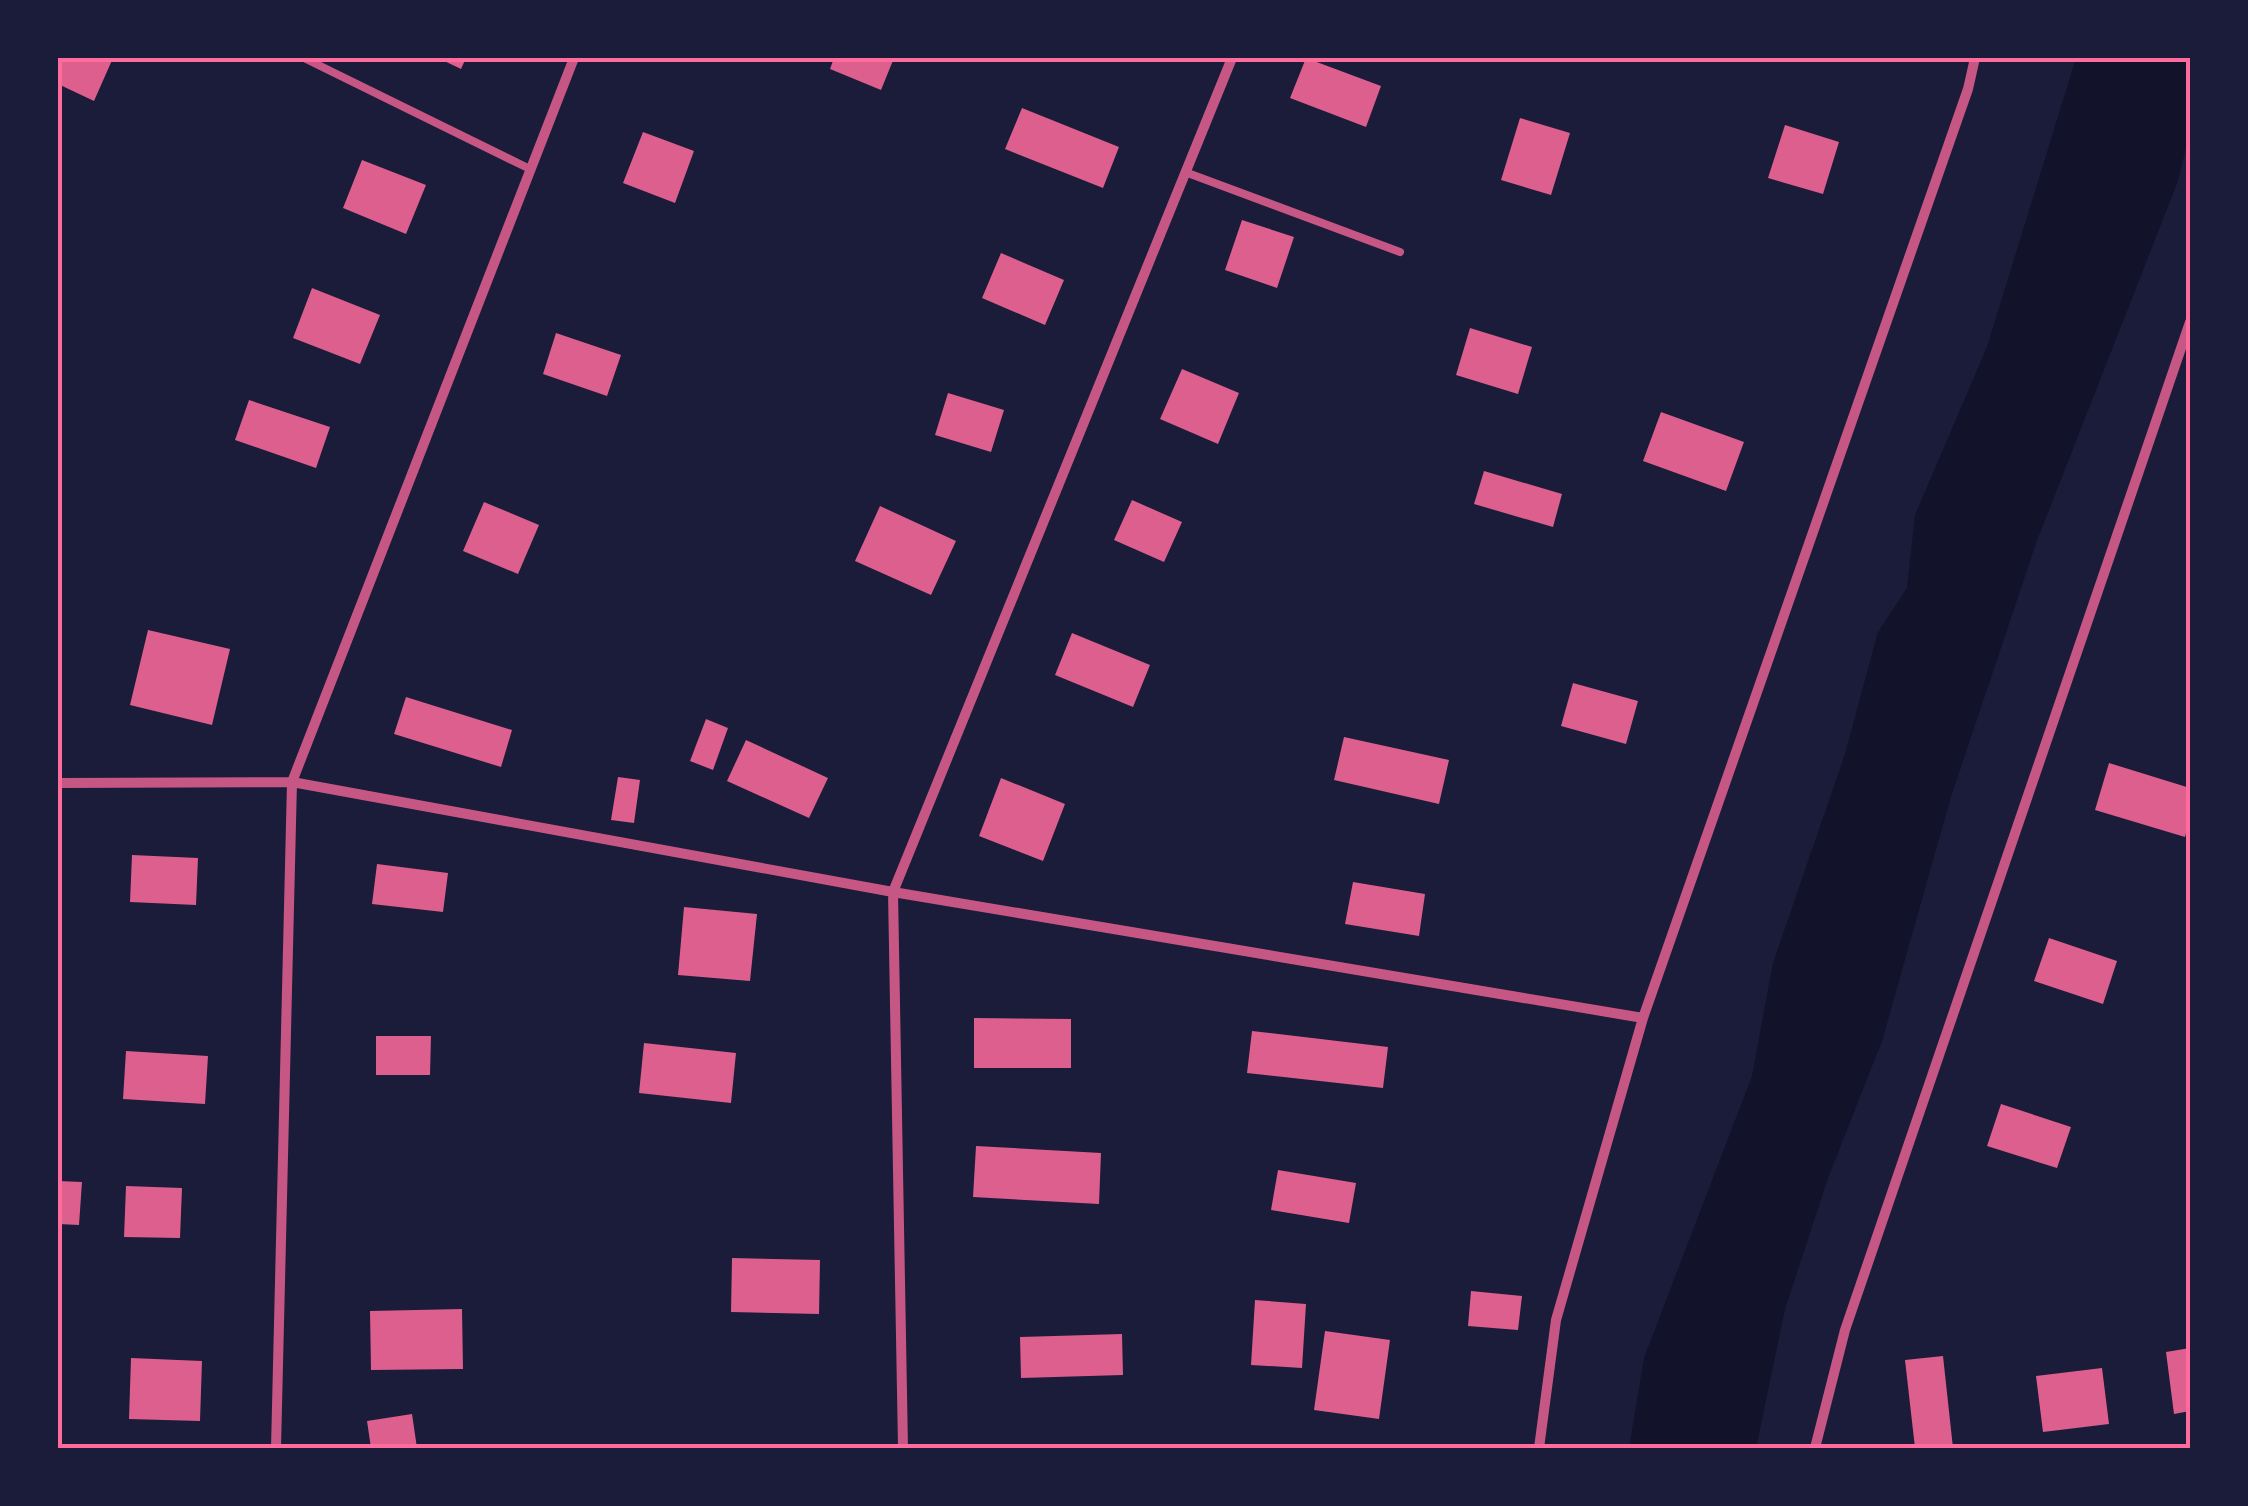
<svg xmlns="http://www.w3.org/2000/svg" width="2248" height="1506" font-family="'PT Sans Narrow',sans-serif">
<rect width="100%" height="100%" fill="#1b1b3a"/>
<path fill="#12122b" d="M2076,58H2190V131L2178,181L2036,543L1950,800L1882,1041L1828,1178L1785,1309L1756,1448H1629L1644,1358L1752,1076L1773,963L1845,754L1878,632L1907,588L1915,515L1987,347Z"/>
<path fill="#dd5f8e" d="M58,58H113L94,101L58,84Z
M438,58H466L461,69Z
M834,58H894L881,90L830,69Z
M1306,58L1381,86L1366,127L1290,98Z
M1022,108L1119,147L1103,188L1005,149Z
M1520,118L1570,133L1551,195L1501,180Z
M1785,125L1839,142L1823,194L1768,178Z
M643,132L694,151L675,203L623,183Z
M362,160L426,185L406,234L343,208Z
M1242,220L1294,237L1277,288L1225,270Z
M1001,253L1064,280L1045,325L982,298Z
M312,288L380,315L360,364L293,338Z
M1470,328L1532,347L1518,394L1456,375Z
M556,333L621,355L607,396L543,374Z
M1182,369L1239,393L1218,444L1160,419Z
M948,393L1004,410L991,452L935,435Z
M249,400L330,427L316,468L235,440Z
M1661,412L1744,442L1726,491L1643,461Z
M1484,471L1562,494L1553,527L1474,504Z
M1132,500L1182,522L1164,562L1114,540Z
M484,502L539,525L518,574L463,551Z
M880,506L956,541L931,595L855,561Z
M148,630L230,649L212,725L130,705Z
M1072,633L1150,665L1133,707L1055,675Z
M1573,683L1638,701L1626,744L1561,726Z
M406,697L512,730L501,767L394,734Z
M706,719L728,728L713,770L690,761Z
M1344,737L1449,760L1439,804L1334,780Z
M746,740L828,778L809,818L727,781Z
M2109,763L2190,788V818L2185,837L2095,810Z
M618,777L640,780L634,823L611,820Z
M1001,778L1065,804L1043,861L979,836Z
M132,855L198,858L196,905L130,902Z
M377,864L448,873L443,912L372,904Z
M1353,882L1425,894L1419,936L1345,924Z
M684,907L757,914L750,981L678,975Z
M2049,938L2117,961L2103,1004L2034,981Z
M974,1018L1071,1019V1068H974Z
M1252,1031L1388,1047L1383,1088L1247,1073Z
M376,1036H431L430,1075H376Z
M644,1043L736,1053L731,1103L639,1093Z
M126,1051L208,1056L205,1104L123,1099Z
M2001,1104L2071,1127L2057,1168L1987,1146Z
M976,1146L1101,1153L1099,1204L973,1197Z
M1278,1170L1356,1183L1349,1223L1271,1210Z
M58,1181L82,1182L79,1225L58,1224Z
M126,1186L182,1188L180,1238L124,1237Z
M732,1258L820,1260L819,1314L731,1312Z
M1471,1291L1522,1296L1518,1330L1468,1326Z
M1255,1300L1306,1304L1302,1368L1251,1365Z
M462,1309L463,1369L371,1370L370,1311Z
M1325,1331L1390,1340L1379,1419L1314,1410Z
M1122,1334L1123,1375L1021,1378L1020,1337Z
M2190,1348V1411L2174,1414L2166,1352Z
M1943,1356L1953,1448H1915L1905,1360Z
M131,1358L202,1361L200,1421L129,1419Z
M2102,1368L2109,1424L2043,1432L2036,1376Z
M412,1414L417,1448H371L367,1421Z"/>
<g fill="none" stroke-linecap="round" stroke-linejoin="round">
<path stroke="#c65784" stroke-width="8" d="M304,58L530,169
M1185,172L1400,252"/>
<path stroke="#c65784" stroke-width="10" d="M58,783L292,782L893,892L1643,1018
M276,1448L292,782L574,58
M903,1448L893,892L1232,58
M1539,1448L1556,1320L1643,1018L1968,89L1975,58
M1815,1448L1845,1330L2190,322"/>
</g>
<rect width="2248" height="1506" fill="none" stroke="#1b1b3a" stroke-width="120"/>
<rect x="60" y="60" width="2128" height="1386" fill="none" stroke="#ff6b9d" stroke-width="4"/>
</svg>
